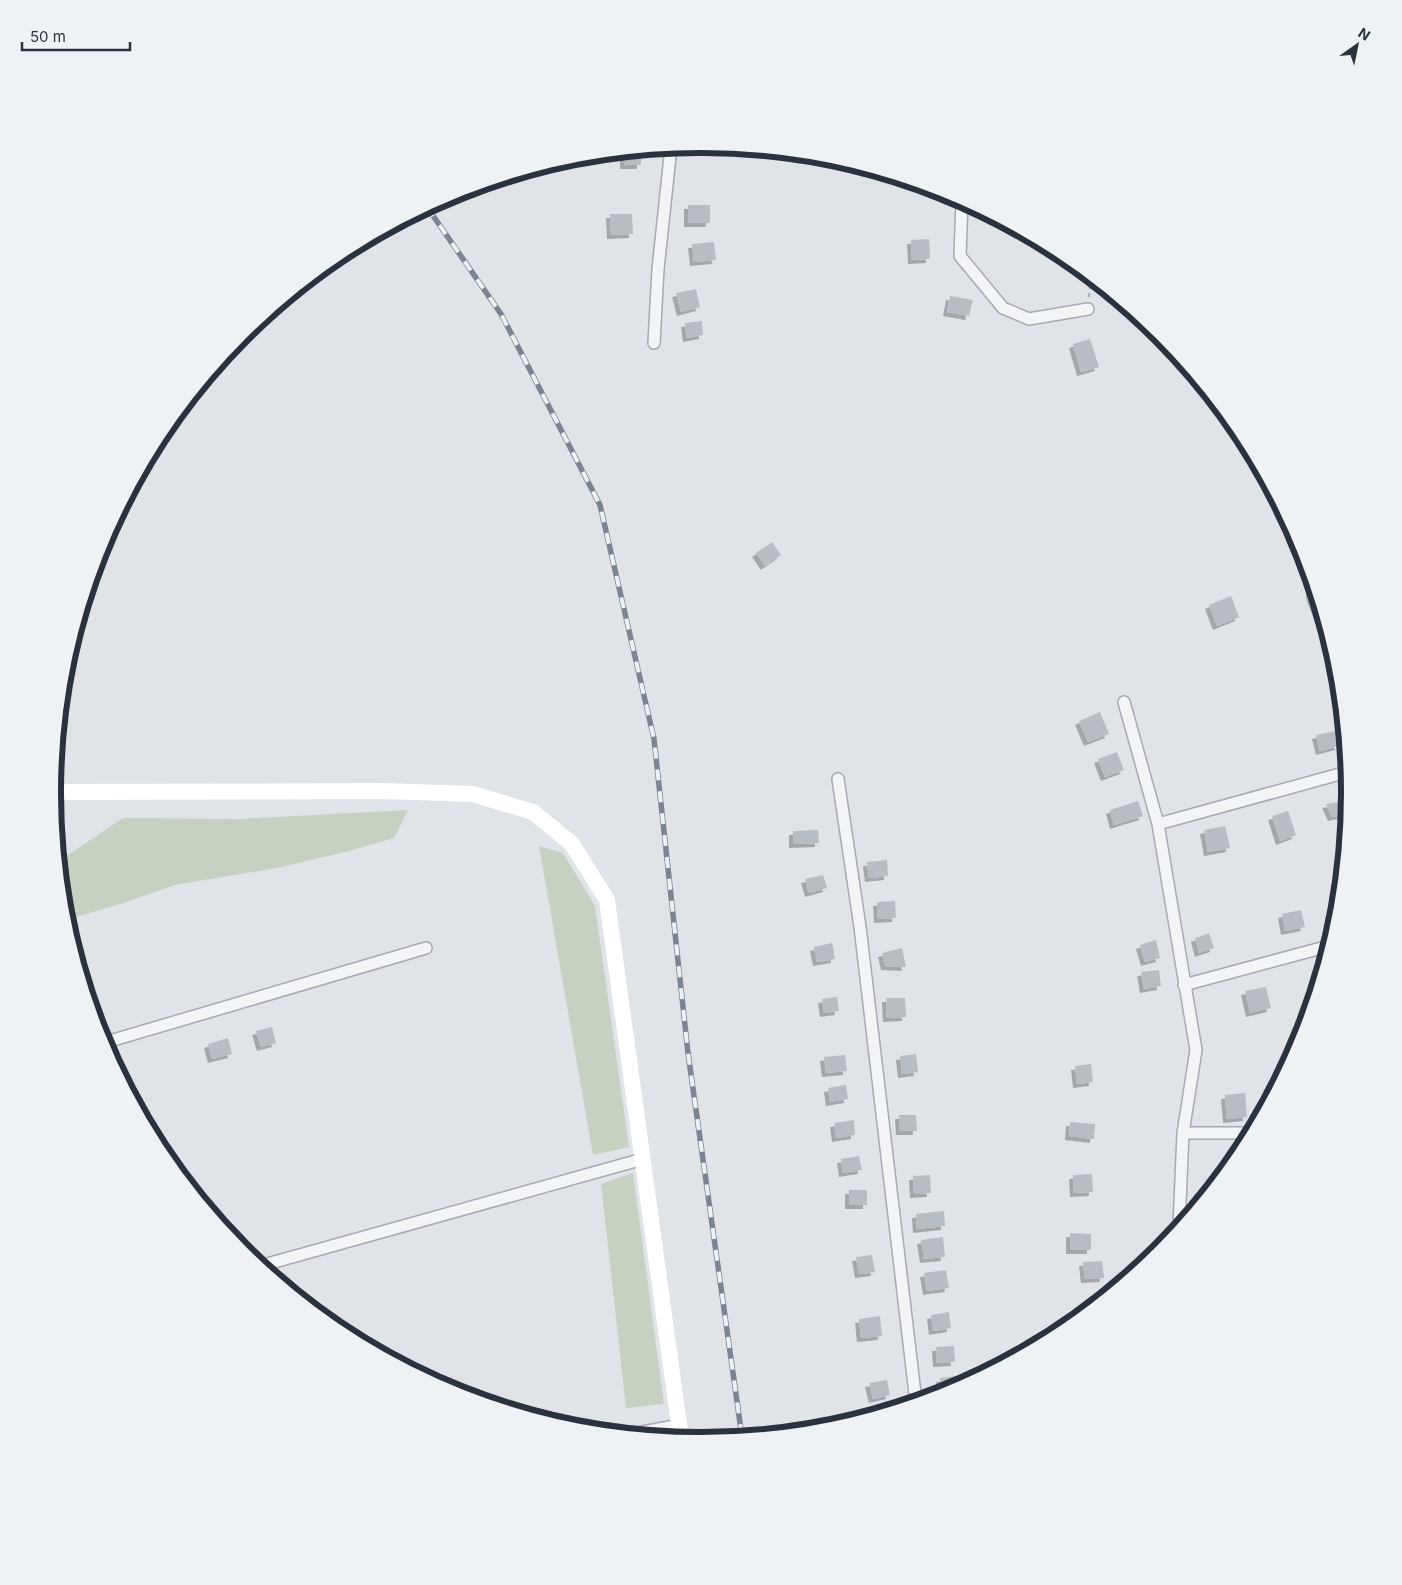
<svg xmlns="http://www.w3.org/2000/svg" width="1402" height="1585" font-family="Inter,sans-serif">
<defs>
<filter id="shadow"><feDropShadow dx="-4" dy="4" stdDeviation="0" flood-color="#0004"/></filter>
</defs>
<rect width="100%" height="100%" fill="#e0e3e8"/>
<path fill="#c6d1c2" d="M408,810L394,838L349,851L277,868L175,885L120,904L65,920L59,861L123,818L238,819Z
M539,846L563,853L595,906L629,1147L593,1155Z
M633,1173L664,1404L626,1408L601,1184Z"/>
<path fill="#b8bdc4" filter="url(#shadow)" d="M641,150V165H624V152Z
M688,205H710V223H688Z
M610,214H632L633,234L611,235Z
M929,239L930,259L912,260L911,240Z
M714,242L716,260L694,262L692,244Z
M696,289L700,307L681,312L676,293Z
M950,296L973,300L969,316L947,312Z
M702,321L703,335L687,338L685,323Z
M1090,339L1099,367L1081,372L1073,344Z
M772,542L781,555L765,566L756,553Z
M1231,596L1239,617L1217,626L1209,605Z
M1100,712L1109,734L1088,742L1079,721Z
M1336,731L1339,746L1320,751L1316,735Z
M1117,752L1124,770L1105,777L1098,759Z
M1138,801L1143,816L1114,825L1110,810Z
M1345,801L1347,814L1332,817L1326,804Z
M1288,811L1296,835L1280,841L1272,816Z
M1225,826L1230,848L1208,852L1204,830Z
M818,830L819,843L793,844V831Z
M887,860L888,876L869,878L867,862Z
M823,875L827,888L809,893L805,879Z
M895,901L896,918L878,919L877,902Z
M1301,910L1305,927L1285,931L1282,914Z
M1209,933L1214,948L1199,953L1195,938Z
M1156,940L1160,958L1145,962L1140,945Z
M832,943L835,959L817,962L814,947Z
M902,948L906,967L885,966L882,953Z
M1159,970L1161,986L1144,989L1141,972Z
M1266,987L1271,1008L1250,1013L1245,991Z
M837,997L839,1011L824,1013L822,999Z
M886,998H905L906,1017L887,1018Z
M272,1027L276,1043L261,1047L256,1031Z
M228,1038L232,1054L212,1059L208,1044Z
M916,1054L918,1072L902,1074L900,1056Z
M845,1055L847,1071L826,1073L824,1057Z
M1091,1064L1093,1082L1077,1084L1075,1066Z
M846,1085L848,1099L830,1102L828,1088Z
M1245,1093L1247,1117L1227,1119L1225,1095Z
M899,1115H916L917,1131H900Z
M854,1120L855,1135L836,1138L834,1123Z
M1070,1122L1095,1124L1094,1139L1069,1136Z
M859,1156L862,1170L843,1173L841,1159Z
M1092,1174L1093,1192L1074,1193L1073,1175Z
M930,1175L931,1193L914,1194L913,1176Z
M849,1190H867V1205H849Z
M944,1211L945,1226L917,1229L916,1214Z
M1070,1233L1091,1234V1250H1070Z
M943,1237L945,1257L924,1259L921,1240Z
M872,1255L875,1272L859,1274L856,1257Z
M1102,1261L1104,1278L1085,1279L1083,1262Z
M946,1270L949,1288L927,1291L924,1273Z
M949,1312L951,1328L933,1331L931,1315Z
M880,1316L882,1336L861,1338L859,1319Z
M954,1346L955,1362L937,1363L936,1347Z
M956,1376L958,1387L942,1394L940,1378Z
M887,1380L890,1395L873,1399L869,1383Z"/>
<g fill="none" stroke-linecap="round" stroke-linejoin="round">
<defs>
<path id="street" d="M962,200L960,256L1003,308L1029,319L1088,309
M654,343L658,269L671,147
M1313,598L1327,633
M1124,702L1158,824L1196,1050L1183,1133L1179,1227
M838,779L860,927L916,1402
M1158,824L1347,772
M1184,985L1329,946
M103,1043L426,948
M1183,1133H1251
M260,1266L643,1159
M632,1434L680,1425"/>
</defs>
<use href="#street" stroke="#a6aab2" stroke-width="14"/>
<path stroke="#b6babf" stroke-width="2.5" stroke-dasharray="4 4" stroke-linecap="butt" d="M1089,297L1091,277"/>
<use href="#street" stroke="#f2f4f6" stroke-width="11"/>
<path stroke="#fff" stroke-width="16" d="M53,792L383,791L473,794L533,812L572,844L607,900L681,1439"/>
<defs>
<path id="rail" d="M427,207L501,314L600,505L654,739L688,1053L742,1437"/>
</defs>
<use href="#rail" stroke="#7b8490" stroke-width="5.5"/>
<use href="#rail" stroke="#eff2f5" stroke-width="4" stroke-dasharray="11" stroke-linecap="butt"/>
</g>
<path d="M0 0H1402V1585H0ZM700 153H702A639 639 0 0 1 1341 792V793A639 639 0 0 1 702 1432H700A639 639 0 0 1 61 793V792A639 639 0 0 1 700 153Z" fill="#eff2f5" fill-rule="evenodd"/>
<path fill="none" stroke="#2a323e" stroke-width="6" d="M700 153H702A639 639 0 0 1 1341 792V793A639 639 0 0 1 702 1432H700A639 639 0 0 1 61 793V792A639 639 0 0 1 700 153Z"/>
<g transform="translate(1357 45) rotate(33)" stroke="#eff2f5" stroke-width="4" paint-order="stroke">
<path d="M0-4L9 19L0 12L-9 19Z" fill="#2a323e"/>
<text y="-8" font-size="14" font-weight="bold" text-anchor="middle" fill="#2a323e">N</text>
</g>
<path d="M22 42v8h108v-8" fill="none" stroke="#2a323e" stroke-width="2.5"/>
<text x="30" y="42" font-size="15" fill="#2a323e" stroke="#eff2f5" stroke-width="4" paint-order="stroke">50 m</text>
</svg>
